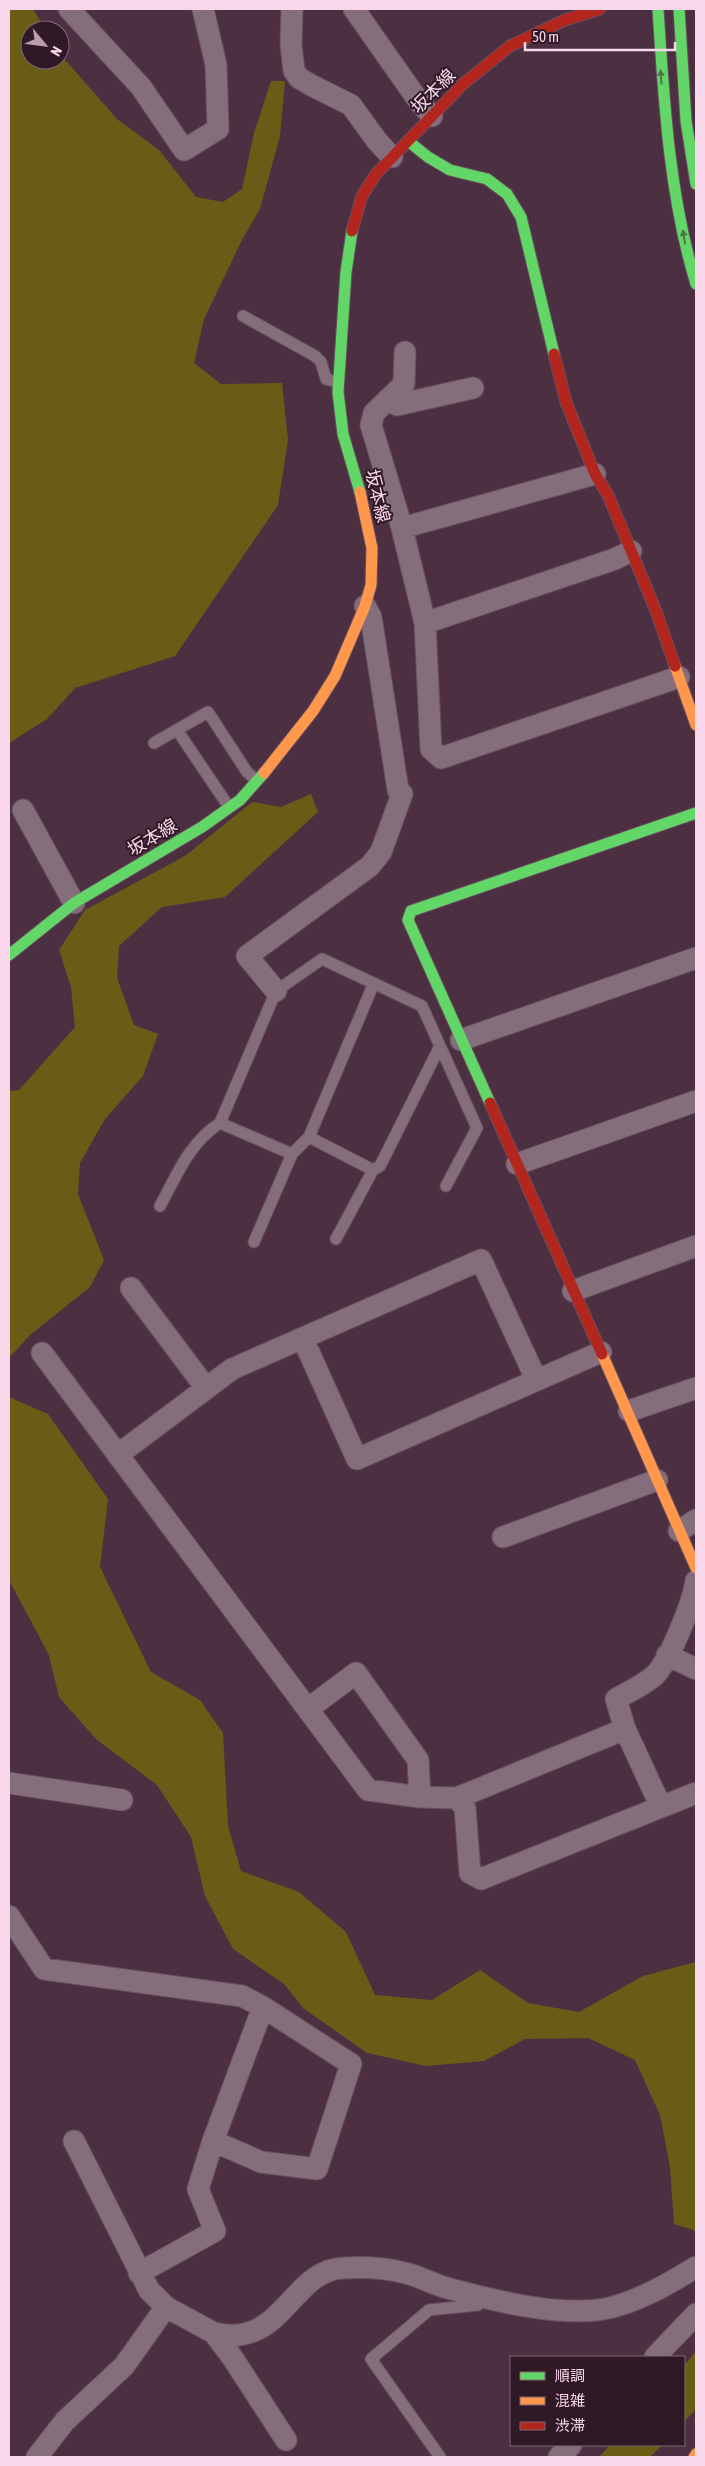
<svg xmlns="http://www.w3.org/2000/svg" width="705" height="2466" font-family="'Asap Condensed','Noto Sans JP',sans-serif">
<rect width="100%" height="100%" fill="#4c3042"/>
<path fill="#685c16" d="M9,9H33L46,30H30V60H60V54L117,119L159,150L196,197L223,202L242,189L254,133L271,81H285L280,136L260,209L242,240L204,319L194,363L221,384L282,383L288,440L278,505L175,656L75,688L47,719L9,743Z
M311,794L318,812L225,897L162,907L119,946L117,978L134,1025L158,1034L143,1076L105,1119L80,1163L78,1194L104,1260L90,1287L30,1335L9,1358V1091L19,1090L75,1027L71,987L59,950L85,910L185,856L252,802L281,807Z
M9,1397L48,1414L108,1499L100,1567L151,1672L200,1700L223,1733L228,1826L241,1871L299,1892L346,1932L375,1995L432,2000L480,1970L528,2003L579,2012L643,1976L696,1962V2231L674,2224L670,2167L660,2115L635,2060L588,2038L525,2039L484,2061L426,2066L367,2053L303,2008L284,1984L233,1949L205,1896L191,1837L157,1785L96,1739L59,1697L49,1655L9,1580Z
M696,2352V2409L684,2422V2365Z
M610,2445H662L650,2457H599Z"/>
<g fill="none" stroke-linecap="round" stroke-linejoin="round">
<defs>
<path id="lane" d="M243,316L315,356L321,362L326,379L337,382
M177,730L229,807
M154,743L208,712L247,772L256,780
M220,1123L292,1154
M309,1137L373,1170
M160,1206C177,1175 189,1143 220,1123L276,991L322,959L422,1006L477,1128L446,1186
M336,1239L373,1170L380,1166L440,1046
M254,1242L292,1154L309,1137L374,983
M440,2457L371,2359L429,2310L478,2305L483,2298"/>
<path id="street" d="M69,9L141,87L184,150L218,129L216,65L203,9
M292,9L291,45L294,71L299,78L311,85L351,105L377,141L392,157
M354,9L420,103L432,116
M405,352L404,384L374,413L371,425L402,528L425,623L431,749L441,758L679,677
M388,399L397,405L473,388
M402,528L595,474
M425,623L615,559L631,551
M23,810L74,903
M276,991L247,956L370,866L381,852L402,794L398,790L371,617L365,606
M461,1040L696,958
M517,1164L696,1101
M131,1288L206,1388
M573,1291L696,1246
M303,1339L357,1459L601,1352
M42,1353L368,1790L420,1797L457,1798L625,1729
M629,1411L696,1388
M119,1454L232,1369L481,1260L536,1379
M679,1531L696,1520
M503,1537L657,1480
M667,1655L696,1669
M308,1709L356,1673L418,1760L420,1797
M9,1783L122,1800
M457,1798L465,1808L470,1873L481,1879L696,1793
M661,1807L625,1729L616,1699C628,1692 646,1684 656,1674C670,1659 693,1602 696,1581
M9,1916L44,1969L242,1996L263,2007L351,2064L317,2169L261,2162L213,2141
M74,2141L149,2290L166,2307L214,2333L232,2357L286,2440
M139,2273L215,2231L198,2189L213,2141L263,2007
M214,2333C283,2350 291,2269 344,2268C363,2267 386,2268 405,2273C419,2276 433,2284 447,2288C491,2300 558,2317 604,2309C636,2303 669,2284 696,2267
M655,2357L696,2314
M37,2457L65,2421L124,2366L166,2307
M559,2457L571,2445"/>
<path id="fast" d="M658,9C664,101 669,195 696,284
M679,9L686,121L696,184
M408,141L428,157L450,170L487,179L507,194L521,217L554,354
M352,231L346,272L338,392L343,434L360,492
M9,955L74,903L202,827L240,800L264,773
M490,1103L408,920L411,911L696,813"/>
<path id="slow" d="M675,666L696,725
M264,773L313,711L335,676L365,606L371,585L372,548L360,492
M602,1354L696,1568
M694,2457L696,2454"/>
<path id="jam" d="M352,231L362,196L376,174L463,84L510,46L565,20L600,9
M554,354L566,402L595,474L608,495L656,611L675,666
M490,1103L602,1354"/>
</defs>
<use href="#lane" stroke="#674f5f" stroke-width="13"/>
<use href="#street" stroke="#674f5f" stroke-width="23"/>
<use href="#fast" stroke="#674f5f" stroke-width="13"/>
<use href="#slow" stroke="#674f5f" stroke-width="13"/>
<use href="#jam" stroke="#674f5f" stroke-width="13"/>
<use href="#lane" stroke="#846e7c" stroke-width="11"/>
<use href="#street" stroke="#846e7c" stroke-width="21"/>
<use href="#fast" stroke="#63d668" stroke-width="11"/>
<use href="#slow" stroke="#ff974d" stroke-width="11"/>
<use href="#jam" stroke="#b3261e" stroke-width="11"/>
</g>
<defs><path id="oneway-solid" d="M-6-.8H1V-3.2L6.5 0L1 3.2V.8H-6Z" transform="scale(1.25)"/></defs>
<g fill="#497848">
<use href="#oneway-solid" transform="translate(661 77) rotate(-94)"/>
<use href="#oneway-solid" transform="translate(684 237) rotate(-99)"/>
</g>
<g text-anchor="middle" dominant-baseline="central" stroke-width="4" stroke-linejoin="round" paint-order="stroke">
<g font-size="18" fill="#f7d7e9" stroke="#2f1927">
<text transform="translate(433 91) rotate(-45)">坂本線</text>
<text transform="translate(378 496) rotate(76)">坂本線</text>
<text transform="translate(152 837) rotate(-31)">坂本線</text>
</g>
</g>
<rect width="705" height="2466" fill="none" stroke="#f7d7e9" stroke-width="20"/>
<rect x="510" y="2356" width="175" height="90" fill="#2f1927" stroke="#7f6575"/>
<rect x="520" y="2372" width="25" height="8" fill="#63d668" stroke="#7f6575"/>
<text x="555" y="2381" font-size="15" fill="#f7d7e9">順調</text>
<rect x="520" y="2397" width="25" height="8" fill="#ff974d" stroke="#7f6575"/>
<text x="555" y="2406" font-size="15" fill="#f7d7e9">混雑</text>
<rect x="520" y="2422" width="25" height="8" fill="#b3261e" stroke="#7f6575"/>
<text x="555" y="2431" font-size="15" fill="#f7d7e9">渋滞</text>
<g transform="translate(45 45) rotate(119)"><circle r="24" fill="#2f1927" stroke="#7f6575"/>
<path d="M0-4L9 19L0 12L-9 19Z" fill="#bb9daf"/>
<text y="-8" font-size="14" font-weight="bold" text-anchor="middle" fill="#f7d7e9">N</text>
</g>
<path d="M525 42v8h150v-8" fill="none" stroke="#f7d7e9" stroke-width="2.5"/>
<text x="532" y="42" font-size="15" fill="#f7d7e9" stroke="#2f1927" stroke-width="4" paint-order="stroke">50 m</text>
</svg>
